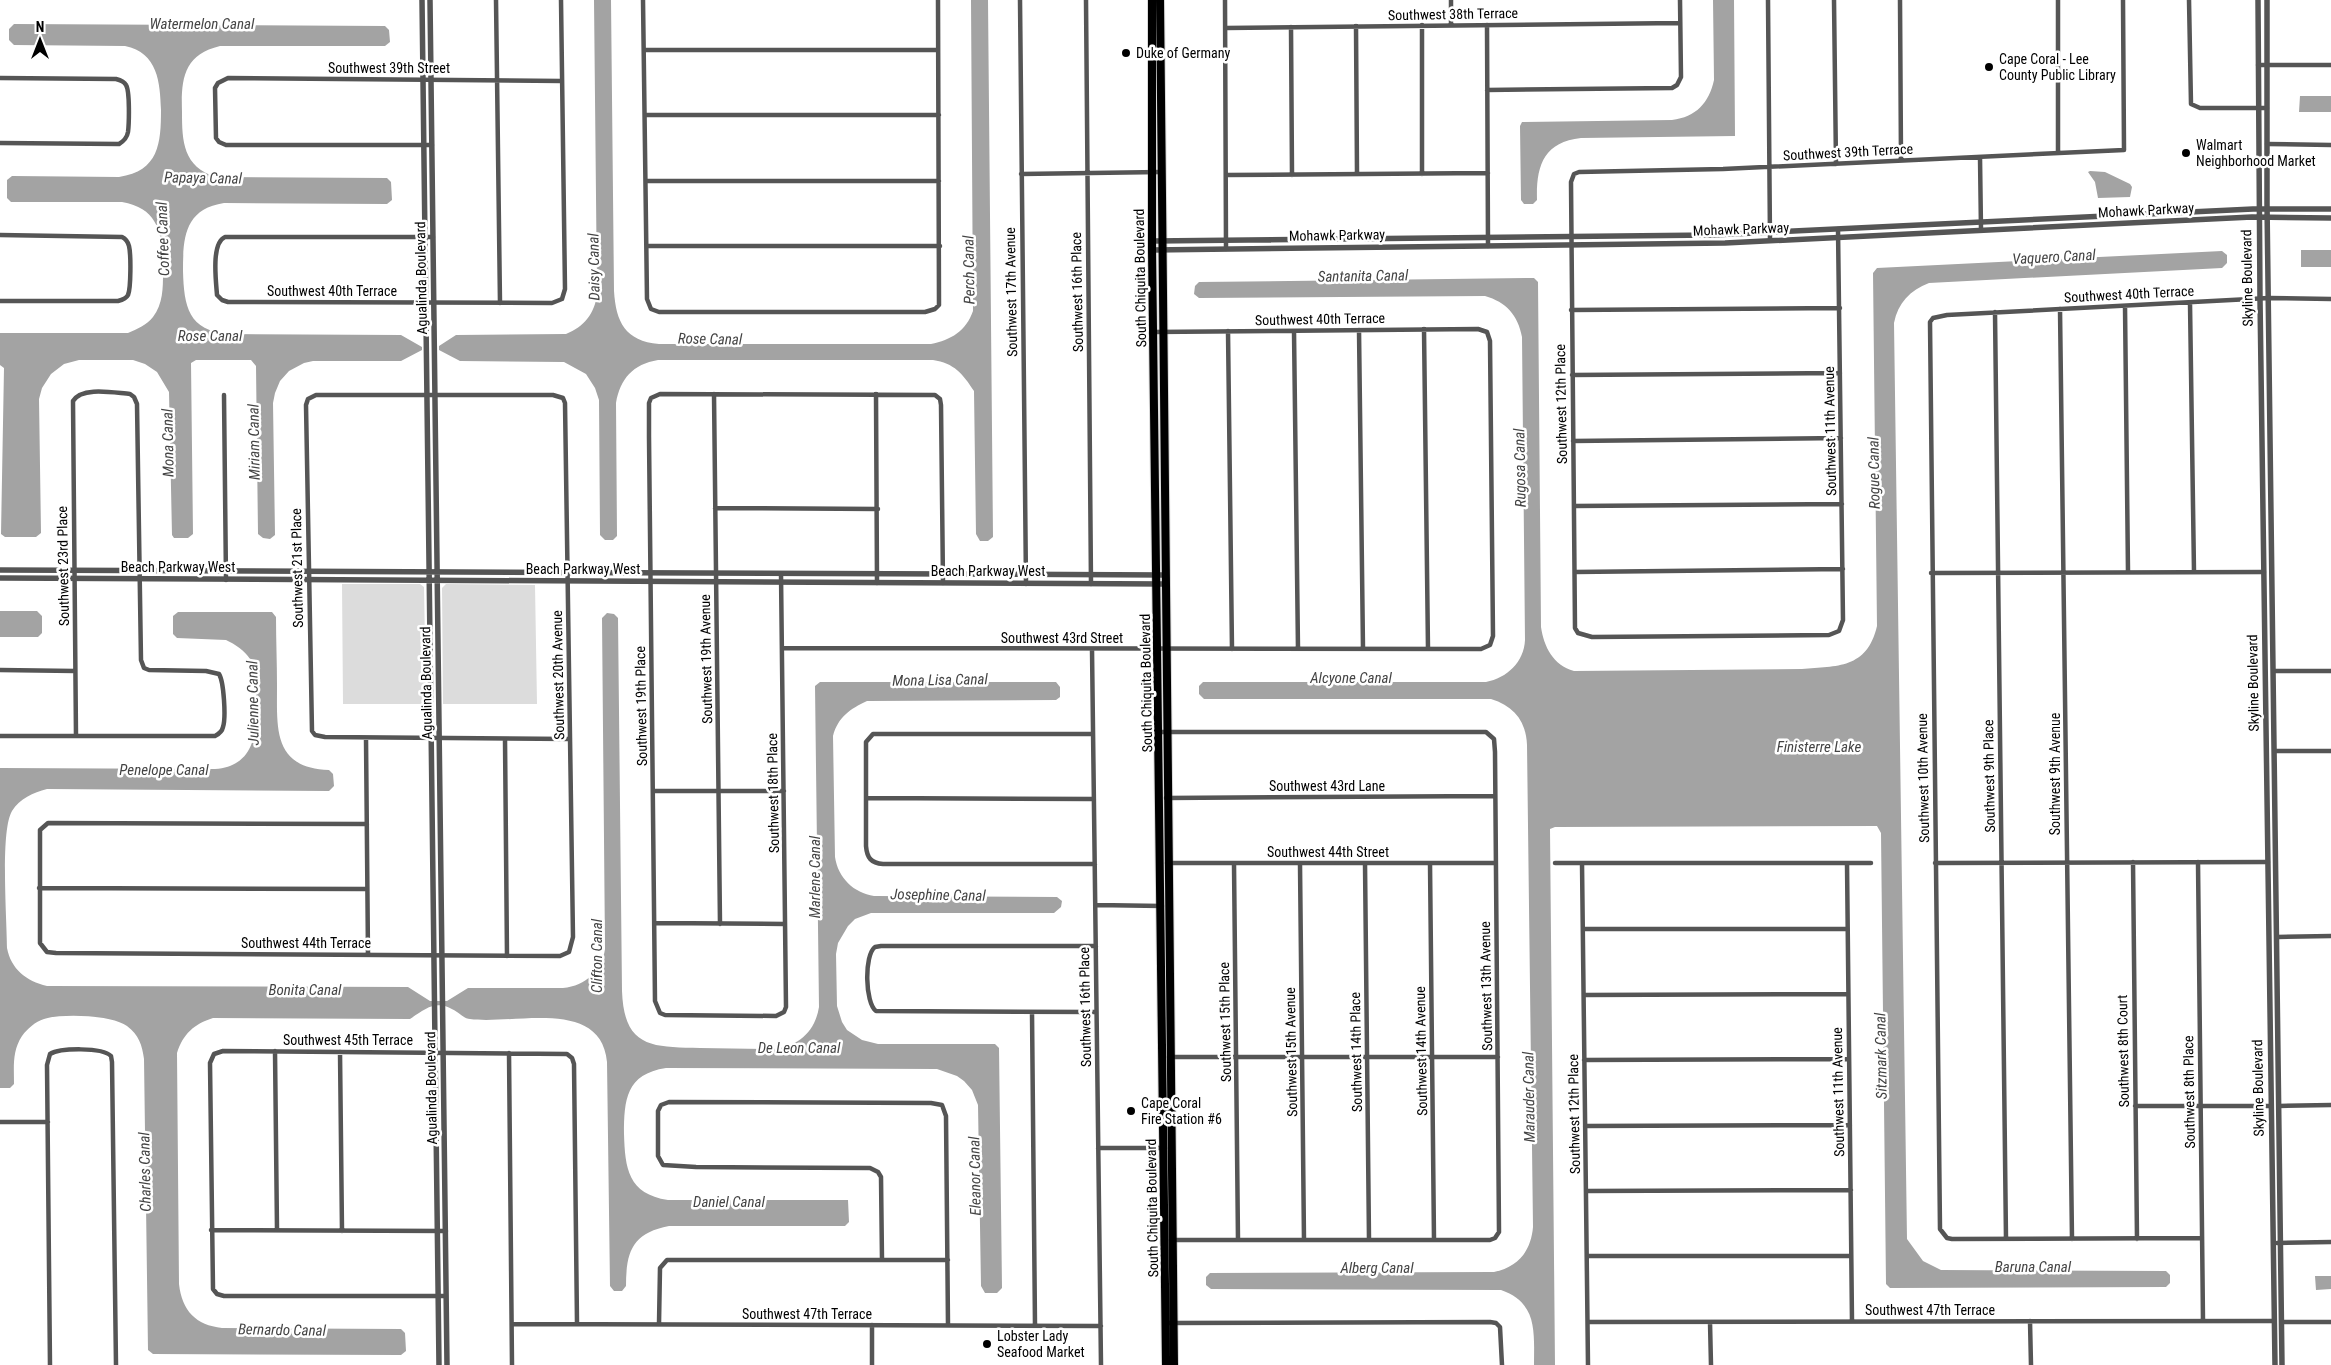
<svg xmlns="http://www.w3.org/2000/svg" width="2331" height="1365" font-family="'Roboto Condensed',sans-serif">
<rect width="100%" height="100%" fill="#fff"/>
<path fill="#dcdcdc" d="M342,584H420L424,587L426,704H343Z
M446,584L535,585L537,704H443L442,588Z"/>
<path fill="#a3a3a3" d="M594,0H611L614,291C616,322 625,341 659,344H931C951,340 966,331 973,311L971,0H988L993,537L988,541H980L976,534L974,391C963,374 954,363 933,360H658C633,364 620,379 616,403L617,536L613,540H605L600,535L599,400L595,388L586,374L564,362L460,361L439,350V346L456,335L566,334C584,327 595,313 597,294Z
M1713,0H1734L1735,136L1581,138C1543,142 1536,167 1537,200L1533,204H1524L1521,200L1520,126L1522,122L1672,120C1696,117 1709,103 1714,80Z
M14,24L385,26L389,30L390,42L385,46H220C183,55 181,80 182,112C182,141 183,167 216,177L387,178L391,182L392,200L387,204L224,203C184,209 183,239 183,271C184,306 188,331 229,334L401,335L422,347V350L401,361H313L304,363L289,371L280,381L275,393L273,403L275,535L270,539L263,538L258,534L256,366L251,360H196L191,363L193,534L188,538H174L172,535L169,392L157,372L145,364L133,360H79L64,364L51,374L42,388L39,399L41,533L36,537H5L1,534L4,368L0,365V333H128C137,329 147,325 153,317C163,304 163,288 163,273C162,240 163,209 122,202H11L7,198V180L12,176L119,177C159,171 161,143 161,110C160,82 158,53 125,46L14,45L9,40V29Z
M2300,96H2331V112H2299Z
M2090,171L2105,172L2130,184L2132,187L2130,197L2098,198L2095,182L2088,172Z
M2301,250H2331V267H2301Z
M2222,251L2227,255V263L2222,268L1929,283C1910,290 1898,303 1894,323L1907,1239L1923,1261L1941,1270L2166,1271L2170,1275V1283L2166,1287L1890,1288L1886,1284L1881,833L1877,826L1555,827L1550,829L1555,1365H1534C1534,1332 1538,1303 1501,1290L1211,1289L1206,1285V1277L1210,1273L1494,1272C1518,1267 1531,1251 1533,1227L1527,745C1526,721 1514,706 1491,699H1204L1199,694V686L1203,682H1486C1507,678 1524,662 1525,640L1522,337C1518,315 1506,302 1485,296L1199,298L1194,294L1195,286L1199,282L1534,278L1538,282L1541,627C1544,647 1553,665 1574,671L1802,669C1837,666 1867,669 1877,626L1873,273L1877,268Z
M0,611H37L42,616V633L38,637H0Z
M178,612H272L276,617C276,640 277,663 277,686C277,729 273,768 329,770L333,774L334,786L329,791L47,789C33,793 20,798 12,811C0,831 7,920 7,948C11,969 26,981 47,986L408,987L430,1001H447L468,988H563C586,986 602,970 605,949L602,618L607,613L614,614L618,618L622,991C624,1048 652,1047 700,1048C724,1048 748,1049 772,1049C798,1047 815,1032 819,1007L815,686L820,682H1056L1060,687V697L1056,700L867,701C850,709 838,717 833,736L835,857C838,878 854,893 874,896L1057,897L1062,901L1061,907L1054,913H871L855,919L848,926L838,943L836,954L837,1006L842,1022L847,1030L862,1040L878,1044H995L999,1048L1002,1288L997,1293H985L981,1286L978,1105L972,1090L964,1081L957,1076L937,1069L666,1068C626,1074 624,1100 624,1134C625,1168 628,1194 668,1200H848L849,1222L845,1226H669C632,1233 626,1252 626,1286L622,1291H614L610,1286L607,1062C601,997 514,1025 470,1019C466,1019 461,1015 457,1012C437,999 428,1007 410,1019L213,1018C194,1024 183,1034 177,1053L179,1284C182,1311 196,1325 222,1328L401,1329L405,1333L406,1351L401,1355L153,1354L148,1350L144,1059C142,1045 139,1035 127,1026C112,1015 62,1013 44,1019C35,1022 28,1028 22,1036C12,1051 14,1067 14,1084L10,1088H0V768L215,769C257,766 257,729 256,696C256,684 258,669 250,659C245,651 235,644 226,640L177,638L173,634V616Z
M2315,1276H2331V1289L2316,1290Z"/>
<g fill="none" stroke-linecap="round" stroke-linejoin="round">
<defs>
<path id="primary" d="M1152,0V250L1166,1365
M1160,0L1174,1365"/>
</defs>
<use href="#primary" stroke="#dbdbdb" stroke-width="10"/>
<path stroke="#555" stroke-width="4.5" d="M496,0L500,303
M643,0L647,299L651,309L659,312H925L935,309L939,305L938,0
M1020,0L1026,584
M1086,0L1091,584
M1225,0L1226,249
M1768,0L1770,240
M1834,0L1836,164
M1900,0L1901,160
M2058,0V153
M2189,0L2191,104L2200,108H2267
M1422,25V174
M1451,25V0
M1487,25L1488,246
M1356,26L1357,174
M1291,27L1292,175
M1226,28L1680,23
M644,50H938
M2258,65H2331
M0,78L116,79C120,80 124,81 126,85C130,91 129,124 128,132C127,138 124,141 119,144L0,143
M1487,90L1672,88L1677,85L1681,77L1680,0
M645,115H939
M2267,144L2331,145
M432,145H226L219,142L216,138L215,88L218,83L228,78L562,81
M1980,157L1981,230
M1021,174L1161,172
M1226,175L1488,173
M646,181H939
M1838,229L1843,620L1839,631L1829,635L1592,637L1578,633L1575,628L1571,182L1574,174L1579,172L1723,169L2124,150L2123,0
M0,235L122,237C126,239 128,242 129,246C131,254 131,288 128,295C126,299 122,300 118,301H0
M433,237H225C211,243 216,281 217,295L222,300L228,302L552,303L562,299L565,289L561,0
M647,246H940
M2190,303L2194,572
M2125,306L2128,572
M2060,309L2072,1239
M1571,310L1840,308
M1995,312L2006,1239
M1424,329L1428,649
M1359,330L1363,649
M1228,331L1232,649
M1294,331L1298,649
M1572,375L1840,373
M714,394L720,924
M876,394L877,583
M224,395L226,580
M1573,441L1841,438
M1574,506L1842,504
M715,508L878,509
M1575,572L1843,569
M1931,573L2264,572
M781,574L786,1007L784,1012L776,1016L665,1015L660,1013L655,1001L649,437V403L651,398L660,394L935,395L940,399L941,405L943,583
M782,648L1481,649L1490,645L1493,636L1490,341L1487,332L1478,329L1153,332
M1092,649L1101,1365
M0,670L75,671
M2274,671H2331
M1159,732H1486L1494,739L1495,752L1499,1232L1495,1238L1490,1240H1171
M1093,734H873L866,742V846C867,858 871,863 883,864H1095
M0,736H215C219,734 222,732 223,727C226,718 224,682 219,674L206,671L149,670L144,668L141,660L137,404L134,397L130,394C115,393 82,386 73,401L76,736
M366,738L368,955
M505,739L507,956
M2275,751H2331
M653,791H784
M866,798L1094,799
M1166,798L1495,796
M367,824L48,823L40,830V943L47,952L56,953L560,956L569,952L573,937L565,403L563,398L553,395H316L308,399L306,405L312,731L315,735L325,737L570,739
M2133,862L2137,1239
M2198,862L2203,1321
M1167,863H1495
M1365,863L1369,1240
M1430,863L1434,1240
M1555,863H1871
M1582,863L1588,1365
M1847,863L1852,1321
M1935,863L2268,862
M1234,864L1238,1240
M1300,864L1304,1240
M39,888L367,889
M1096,905L1162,906
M655,923L785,924
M1583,929H1847
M2277,937L2331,936
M1096,946H881L875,947C864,955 865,1003 876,1011L1096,1012
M1584,995L1848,994
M1032,1012L1035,1326
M275,1051L277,1230
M340,1052L342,1231
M509,1053L512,1365
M1169,1057H1498
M1584,1060L1849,1059
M2135,1106H2270
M2279,1106L2331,1105
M0,1122H48
M1585,1126L1850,1125
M1098,1148H1165
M1586,1191L1851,1190
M211,1230L446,1231
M2202,1238L1952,1239L1947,1238L1940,1229L1930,322L1933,318L1947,315L2269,298L2331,299
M2277,1243L2331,1242
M1587,1256H1851
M882,1260L881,1177L878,1172L870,1168L696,1167L663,1165L658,1156V1111L661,1105L669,1102L931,1103L942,1105L946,1116L948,1325
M446,1296H224L217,1294L213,1289L210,1063L214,1054L223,1051L567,1054L572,1058L574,1064L577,1323
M2030,1321L2031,1365
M1588,1322L2273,1321
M1710,1322L1711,1365
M2282,1322H2331
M1166,1323L1490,1322L1496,1323L1500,1327L1502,1365
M512,1324L1101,1326
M659,1324L660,1268L667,1260H948
M872,1325V1365
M50,1365L47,1065L50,1054C60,1048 102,1047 111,1056L112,1062L116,1365"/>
<path stroke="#555" stroke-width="5.5" d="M422,0L439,1365
M430,0L447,1365
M2258,0L2260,299L2275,1365
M2267,0V204L2282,1365
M1153,241L1712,235L2253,209H2331
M1152,250L1725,243L2252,217L2331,218
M0,570L1165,575
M0,578L1165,584"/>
<use href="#primary" stroke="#000" stroke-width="8"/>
</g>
<g fill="#000" stroke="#fff" stroke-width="2">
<circle cx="1126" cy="53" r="5"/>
<circle cx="1989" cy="67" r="5"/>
<circle cx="2186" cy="153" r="5"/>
<circle cx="1131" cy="1111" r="5"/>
<circle cx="987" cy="1344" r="5"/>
</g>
<g text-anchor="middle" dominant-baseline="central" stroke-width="5" stroke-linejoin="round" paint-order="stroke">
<g font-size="14" fill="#000" stroke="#fff">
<text transform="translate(1453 14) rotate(-1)">Southwest 38th Terrace</text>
<text x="389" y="68">Southwest 39th Street</text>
<text transform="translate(1848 152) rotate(-3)">Southwest 39th Terrace</text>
<text transform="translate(2146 210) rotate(-3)">Mohawk Parkway</text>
<text transform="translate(1741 229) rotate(-2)">Mohawk Parkway</text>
<text transform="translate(1337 235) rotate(-1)">Mohawk Parkway</text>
<text transform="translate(421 278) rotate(-91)">Agualinda Boulevard</text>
<text transform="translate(1140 278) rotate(-91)">South Chiquita Boulevard</text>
<text transform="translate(2247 278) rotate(-91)">Skyline Boulevard</text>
<text x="332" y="291">Southwest 40th Terrace</text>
<text transform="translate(1011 292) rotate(-91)">Southwest 17th Avenue</text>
<text transform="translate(1077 292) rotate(-91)">Southwest 16th Place</text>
<text transform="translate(2129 294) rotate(-3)">Southwest 40th Terrace</text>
<text transform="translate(1320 319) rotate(-1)">Southwest 40th Terrace</text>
<text transform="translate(1561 404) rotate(-91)">Southwest 12th Place</text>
<text transform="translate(1830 431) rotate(-91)">Southwest 11th Avenue</text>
<text transform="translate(63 566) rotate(-91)">Southwest 23rd Place</text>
<text x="178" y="567">Beach Parkway West</text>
<text transform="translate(297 568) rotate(-91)">Southwest 21st Place</text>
<text x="583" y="569">Beach Parkway West</text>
<text x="988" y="571">Beach Parkway West</text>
<text x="1062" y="638">Southwest 43rd Street</text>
<text transform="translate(706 659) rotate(-91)">Southwest 19th Avenue</text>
<text transform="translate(558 675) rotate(-91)">Southwest 20th Avenue</text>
<text transform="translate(426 683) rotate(-91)">Agualinda Boulevard</text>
<text transform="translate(1146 683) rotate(-91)">South Chiquita Boulevard</text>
<text transform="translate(2253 683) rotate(-91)">Skyline Boulevard</text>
<text transform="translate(641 706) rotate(-91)">Southwest 19th Place</text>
<text transform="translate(2055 774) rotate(-90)">Southwest 9th Avenue</text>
<text transform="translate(1989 776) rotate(-91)">Southwest 9th Place</text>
<text transform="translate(1923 778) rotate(-91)">Southwest 10th Avenue</text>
<text x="1327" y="786">Southwest 43rd Lane</text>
<text transform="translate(773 793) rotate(-91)">Southwest 18th Place</text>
<text x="1328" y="852">Southwest 44th Street</text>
<text x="306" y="943">Southwest 44th Terrace</text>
<text transform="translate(1486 986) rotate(-91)">Southwest 13th Avenue</text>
<text transform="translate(1085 1007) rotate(-91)">Southwest 16th Place</text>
<text transform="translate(1225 1022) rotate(-91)">Southwest 15th Place</text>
<text x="348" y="1040">Southwest 45th Terrace</text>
<text transform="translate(1421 1051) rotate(-91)">Southwest 14th Avenue</text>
<text transform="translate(2123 1051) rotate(-91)">Southwest 8th Court</text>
<text transform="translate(1291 1052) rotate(-91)">Southwest 15th Avenue</text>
<text transform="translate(1356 1052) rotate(-91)">Southwest 14th Place</text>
<text transform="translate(431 1088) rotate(-91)">Agualinda Boulevard</text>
<text transform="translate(2258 1088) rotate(-91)">Skyline Boulevard</text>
<text transform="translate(1838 1092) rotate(-91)">Southwest 11th Avenue</text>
<text transform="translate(2189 1092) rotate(-91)">Southwest 8th Place</text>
<text transform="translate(1574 1114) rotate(-91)">Southwest 12th Place</text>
<text transform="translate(1152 1208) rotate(-91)">South Chiquita Boulevard</text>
<text x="1930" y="1310">Southwest 47th Terrace</text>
<text x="807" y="1314">Southwest 47th Terrace</text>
</g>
<g font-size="14" fill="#000" stroke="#fff" text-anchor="start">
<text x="1136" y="53">Duke of Germany</text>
<text x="1999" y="59">Cape Coral - Lee<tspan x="1999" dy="16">County Public Library</tspan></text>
<text x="2196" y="145">Walmart<tspan x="2196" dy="16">Neighborhood Market</tspan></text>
<text x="1141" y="1103">Cape Coral<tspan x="1141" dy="16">Fire Station #6</tspan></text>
<text x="997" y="1336">Lobster Lady<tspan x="997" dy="16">Seafood Market</tspan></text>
</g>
<g font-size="15" font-style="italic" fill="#444" stroke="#fff">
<text x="202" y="24">Watermelon Canal</text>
<text transform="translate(203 178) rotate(1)">Papaya Canal</text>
<text transform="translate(163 239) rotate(-92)">Coffee Canal</text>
<text transform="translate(2054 257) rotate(-3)">Vaquero Canal</text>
<text transform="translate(594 267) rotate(-91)">Daisy Canal</text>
<text transform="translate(969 270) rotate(-91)">Perch Canal</text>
<text transform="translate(1363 276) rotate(-1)">Santanita Canal</text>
<text x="210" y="336">Rose Canal</text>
<text transform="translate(710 339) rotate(1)">Rose Canal</text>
<text transform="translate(254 442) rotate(-91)">Miriam Canal</text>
<text transform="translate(168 443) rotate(-91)">Mona Canal</text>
<text transform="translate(1520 468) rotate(-91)">Rugosa Canal</text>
<text transform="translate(1874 473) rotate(-91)">Rogue Canal</text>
<text x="1351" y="678">Alcyone Canal</text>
<text transform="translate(940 680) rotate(-1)">Mona Lisa Canal</text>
<text transform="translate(253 703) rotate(-91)">Julienne Canal</text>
<text x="1819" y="747">Finisterre Lake</text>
<text x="164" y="770">Penelope Canal</text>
<text transform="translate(815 877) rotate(-90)">Marlene Canal</text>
<text transform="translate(938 895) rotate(1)">Josephine Canal</text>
<text transform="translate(597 956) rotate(-90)">Clifton Canal</text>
<text x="305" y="990">Bonita Canal</text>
<text x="799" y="1048">De Leon Canal</text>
<text transform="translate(1881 1056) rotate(-91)">Sitzmark Canal</text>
<text transform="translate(1529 1097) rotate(-91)">Marauder Canal</text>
<text transform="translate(145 1172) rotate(-91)">Charles Canal</text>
<text transform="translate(975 1176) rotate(-91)">Eleanor Canal</text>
<text x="729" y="1202">Daniel Canal</text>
<text x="2033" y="1267">Baruna Canal</text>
<text x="1377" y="1268">Alberg Canal</text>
<text transform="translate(282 1330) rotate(1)">Bernardo Canal</text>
</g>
</g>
<g transform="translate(40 40)" stroke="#ffffff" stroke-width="4" paint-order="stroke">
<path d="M0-4L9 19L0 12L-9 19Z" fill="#000000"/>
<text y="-8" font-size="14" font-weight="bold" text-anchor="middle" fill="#000000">N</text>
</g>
</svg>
